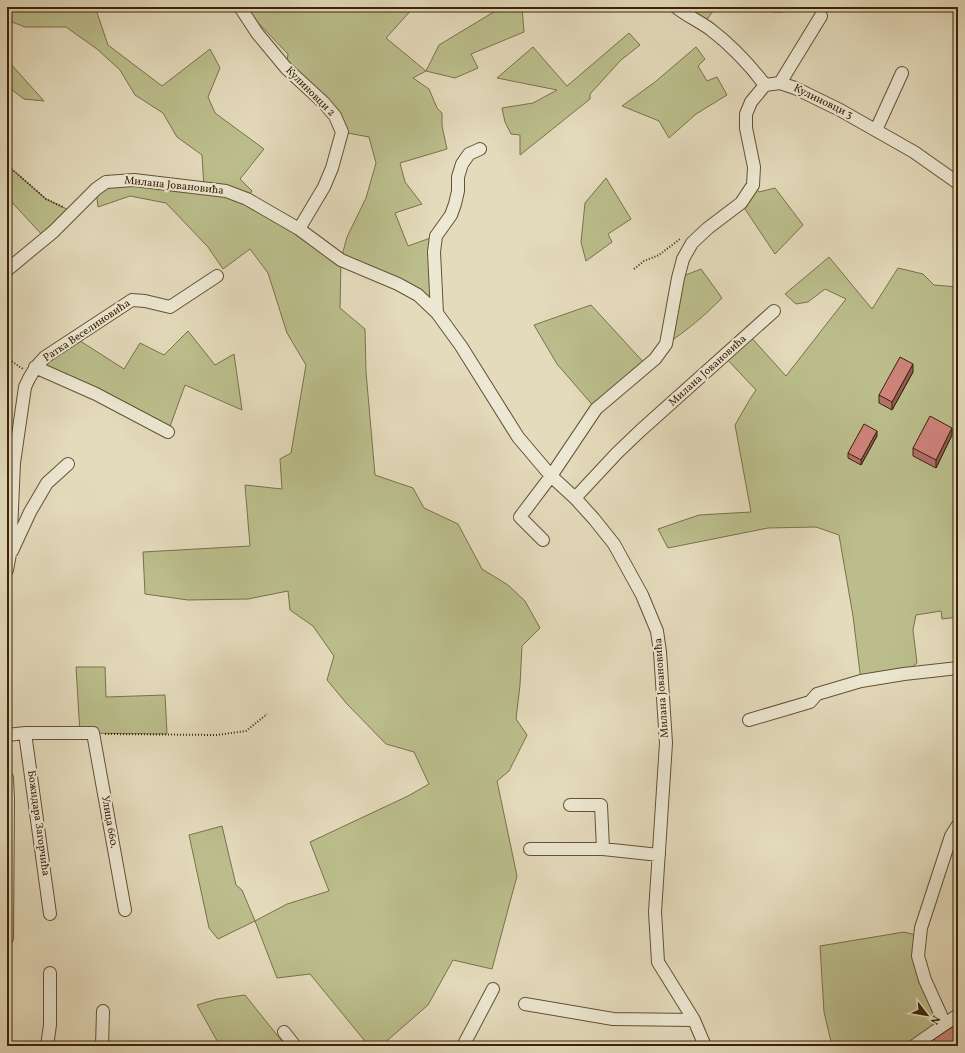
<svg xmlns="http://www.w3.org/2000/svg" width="965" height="1053" font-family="Vollkorn,serif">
<rect width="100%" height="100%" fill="#e4dbbc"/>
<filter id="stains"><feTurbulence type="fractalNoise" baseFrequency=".005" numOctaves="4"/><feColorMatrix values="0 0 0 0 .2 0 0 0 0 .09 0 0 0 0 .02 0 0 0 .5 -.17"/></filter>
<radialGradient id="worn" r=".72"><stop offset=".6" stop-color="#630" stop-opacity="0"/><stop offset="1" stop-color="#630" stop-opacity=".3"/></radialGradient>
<path fill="#bbbe8c" stroke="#7c704a" d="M7,7H95L108,45L162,86L210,49L220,68L208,97L215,113L264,149L240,179L252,191L247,199L341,259L347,237L366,198L376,163L369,137L342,132L286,68L288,54L243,7H414L386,38L426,71L439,45L502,7H522L524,32L471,54L478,68L455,78L426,71L413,78L429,89L437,108L442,113V126L447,149L400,163L405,182L422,204L395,213L408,246L436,236L437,306L418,295L341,260L340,308L365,329L366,372L375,475L413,488L424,508L458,524L482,569L508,585L525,601L540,628L522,646L520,685L516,719L527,735L509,771L497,781L517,876L492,969L453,960L428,1005L381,1046H369L310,974L277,978L255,921L218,939L209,928L189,835L222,826L236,885L242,890L255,921L287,904L329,891L310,842L408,796L429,784L414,752L386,744L347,704L327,680L334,656L313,626L290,610L288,591L248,599L188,600L145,594L143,552L250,546L245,485L282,489L280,459L291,453L306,365L287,333L268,273L250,249L223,269L208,247L166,203L130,196L98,207L96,189L106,182L204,188L202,155L177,137L163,113L135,95L120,70L97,49L66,27H25L7,20Z
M690,7H716L703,25L685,14Z
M763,7H785L783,12H773Z
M629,33L640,45L621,60L590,94V99L520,155V135L511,134L505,122L502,108L533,103L557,90L497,78L533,47L567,86Z
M696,47L705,59L698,66L707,81L717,77L727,95L696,114L669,138L659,121L622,106L655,82Z
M7,59L9,62L44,101L24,99L7,86Z
M7,165L46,199L73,212L45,238L7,197Z
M606,178L631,219L608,234L612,242L586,261L581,242L585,203Z
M753,185L759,192L775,188L803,225L775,254L741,203Z
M829,257L872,309L898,268L923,274L934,285L958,287V617L942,619L941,611L916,615L913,630L917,663L904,674L861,681L853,616L839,535L816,527L768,528L668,548L658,529L699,515L751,512L735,425L750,399L756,390L724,356L749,335L786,376L846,299L825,289L808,302L796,304L785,294Z
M701,269L722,298C705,315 687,331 666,344L678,278Z
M591,305L647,366L596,409L557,364L534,325Z
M188,331L215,365L234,354L242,410L185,385L168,432L35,367L74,337L124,369L140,343L164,355Z
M76,667H105L106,697L165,695L167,734L80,733Z
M904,932L920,936L918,956L945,1024L914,1046H832L824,1012L820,946Z
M245,995L285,1045L284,1046H220L197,1005L217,999Z"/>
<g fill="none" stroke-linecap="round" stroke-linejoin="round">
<defs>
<path id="minor" d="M240,7L257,33L286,68L324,103L335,116L342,132L332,168L324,187L299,229
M676,7C687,16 699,21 710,29C731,45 749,64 765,85
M780,83L821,16
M765,85L780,83L795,88L840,110L914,152L958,183
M876,130L902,73
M7,270L53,232L96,189L106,182L134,180L226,191L247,199L299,229L341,260L398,284L418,295L437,313L461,346L518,437L551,476L575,498L594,519L614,544L642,595L657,631L660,652L666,743L655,912L658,962L694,1020L705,1046
M437,313L434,252L436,236L451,215L455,204L458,191V177L462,164L469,154L480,149
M35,367L96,394L168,432
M575,498L617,453L640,431L774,311
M543,540L520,517L551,476L596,409L655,359L666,344L678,278L683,259L692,243L708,228L741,203L753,185L754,167L746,128V114L751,102L765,85
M12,551L30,512L47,483L68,464
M7,570L10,554L14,463L25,387C30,375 36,366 45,357L132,300L145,301L170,307L217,276
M749,720L810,702L817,694L861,681L904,674L958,668
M25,733L50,914
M7,735L25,733H93L125,910
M7,778L8,799L7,938
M570,805H601L603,849
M530,849H603L659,855
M525,1004L613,1019L694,1020
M945,1024L925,980L918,956L921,928L951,836L958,825
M284,1032L295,1046
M47,1046L50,1025V973
M102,1046L103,1011
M463,1046L493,989
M914,1046L958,1015"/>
</defs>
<use href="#minor" stroke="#665135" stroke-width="14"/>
<path stroke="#3c2308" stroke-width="2" stroke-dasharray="1 2" stroke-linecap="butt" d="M7,165L46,199L63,207
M634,269L644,261L659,255L680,239
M7,358L23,369
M105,734L217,735L246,731L267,714"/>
<use href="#minor" stroke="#ede8d3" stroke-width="12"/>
</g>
<path fill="#b1716a" stroke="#3c2308" d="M913,372L892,410L879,403V395Z
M952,435L936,468L913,456V448Z
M877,436L861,465L848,458V453Z"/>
<path fill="#905c56" stroke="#3c2308" d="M913,364V372L892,410V402Z
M952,428V435L936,468V460Z
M877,431V436L861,465V460Z"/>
<path fill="#ce837b" stroke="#3c2308" d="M900,357L913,364L892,402L879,395Z
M930,416L952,428L936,460L913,448Z
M864,424L877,431L861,460L848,453Z
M958,1023V1046H924Z"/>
<g text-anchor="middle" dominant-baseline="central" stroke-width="4" stroke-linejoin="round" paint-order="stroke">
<g font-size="11" fill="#3c2308" stroke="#ede8d3">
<text transform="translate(310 92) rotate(45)">Кулиновци 2</text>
<text transform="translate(823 102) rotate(26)">Кулиновци 3</text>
<text transform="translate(174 186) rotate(6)">Милана Јовановића</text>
<text transform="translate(87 331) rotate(-34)">Ратка Веселиновића</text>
<text transform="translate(708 371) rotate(-42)">Милана Јовановића</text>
<text transform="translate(662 688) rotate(-94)">Милана Јовановића</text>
<text transform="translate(109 822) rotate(80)">Улица 660.</text>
<text transform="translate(38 823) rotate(82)">Божидара Загорчића</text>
</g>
</g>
<rect width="965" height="1053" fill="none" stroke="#e4dbbc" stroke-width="24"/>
<rect x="8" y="8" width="949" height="1037" fill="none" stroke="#3c2308" stroke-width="2"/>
<rect x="12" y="12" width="941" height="1029" fill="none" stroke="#3c2308"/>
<g transform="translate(927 1015) rotate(121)" stroke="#ede8d3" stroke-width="3" paint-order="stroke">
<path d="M0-3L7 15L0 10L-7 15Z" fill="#3c2308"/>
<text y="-6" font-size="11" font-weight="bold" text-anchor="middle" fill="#3c2308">N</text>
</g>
<rect width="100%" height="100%" filter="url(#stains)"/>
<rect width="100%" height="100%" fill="url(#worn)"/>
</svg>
